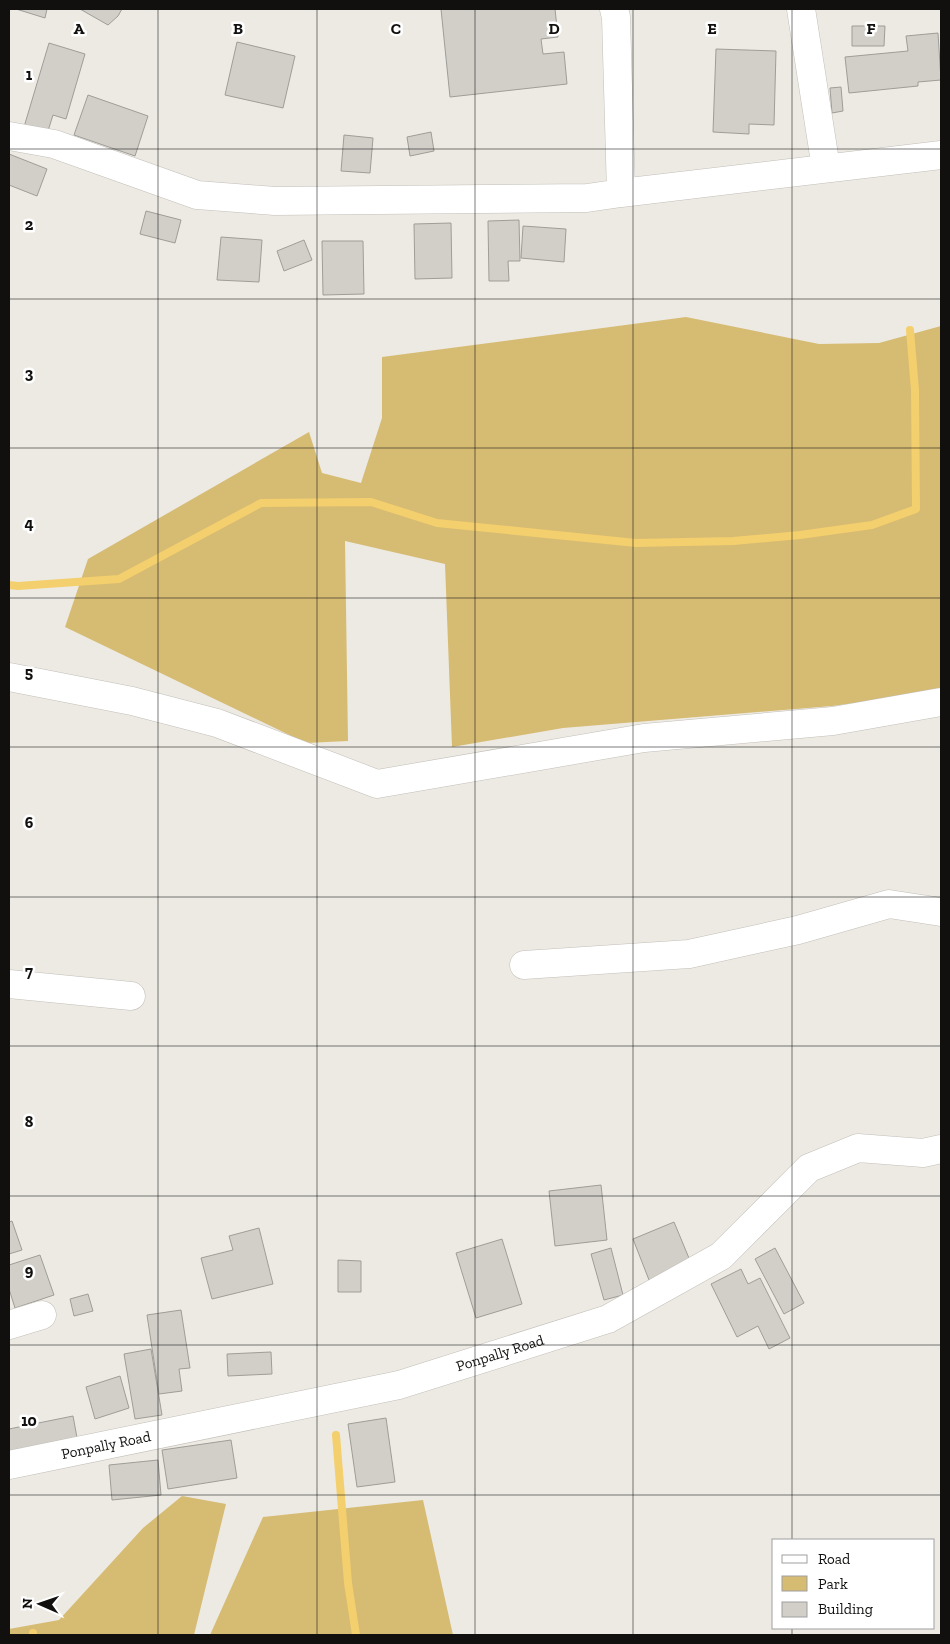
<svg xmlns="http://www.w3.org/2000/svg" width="950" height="1644" font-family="'Zilla Slab',serif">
<rect width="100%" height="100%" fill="#edeae3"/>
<path fill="#d6bb73" d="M686,317L819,344L879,343L941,326V692L832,706L563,728L452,747L445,564L345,541L348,741L306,743L65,627L88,559L309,432L322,473L361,483L382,418V357Z
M182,1496L226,1504L194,1635H9V1629L59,1620L143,1528Z
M423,1500L453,1635H210L263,1517Z"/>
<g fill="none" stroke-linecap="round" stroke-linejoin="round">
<path stroke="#f4cf6d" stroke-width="8" d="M9,585L18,586L119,579L261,503L371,502L437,523L636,543L733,541L800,535L872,525L916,509L915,390L910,330
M336,1435L348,1583L356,1635
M33,1635V1633"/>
</g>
<path fill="#d2cfc9" stroke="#9f9d97" d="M16,9H47L45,18Z
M80,9H122L118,16L108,25Z
M441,9H555L558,37L541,39L543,54L564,52L567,84L450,97Z
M852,26H885L884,46H852Z
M938,33L941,80L918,82V86L849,93L845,57L908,51L906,36Z
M237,42L295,56L283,108L225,95Z
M49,43L85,54L66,119L53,115L47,134L24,127Z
M716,49L776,51L774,125L749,124V134L713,132Z
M841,87L843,111L832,113L830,88Z
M88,95L148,116L135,156L74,135Z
M431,132L434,151L410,156L407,137Z
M344,135L373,138L370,173L341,171Z
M9,154L47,169L37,196L9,185Z
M146,211L181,220L175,243L140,234Z
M519,220L520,261H508L509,281H489L488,221Z
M451,223L452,278L415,279L414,224Z
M523,226L566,229L564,262L521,258Z
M221,237L262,240L259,282L217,280Z
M304,240L312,260L284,271L277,251Z
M322,241H363L364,294L323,295Z
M601,1185L607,1240L555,1246L549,1191Z
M12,1221L22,1250L9,1254V1222Z
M674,1222L691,1263L649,1280L633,1239Z
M259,1228L273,1284L212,1299L201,1258L233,1250L229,1236Z
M502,1239L522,1304L476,1318L456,1253Z
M611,1248L623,1295L604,1300L591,1254Z
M775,1248L804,1303L784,1314L755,1259Z
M40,1255L54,1295L15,1308L9,1289V1265Z
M338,1260L361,1261V1292H338Z
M741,1269L748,1284L760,1278L790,1338L769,1349L758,1326L737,1337L711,1284Z
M88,1294L93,1311L74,1316L70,1299Z
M181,1310L190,1368L179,1369L182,1391L159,1394L147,1315Z
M151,1349L162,1415L135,1419L124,1354Z
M271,1352L272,1374L228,1376L227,1354Z
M120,1376L129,1408L95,1419L86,1387Z
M73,1416L78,1443L9,1457V1429Z
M386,1418L395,1482L357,1487L348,1424Z
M231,1440L237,1478L168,1489L162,1450Z
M158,1460L161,1495L112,1500L109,1465Z"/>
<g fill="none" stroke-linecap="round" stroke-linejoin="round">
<defs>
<path id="minor" d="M614,9L616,17L621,193
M801,9L826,168
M9,136L54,144L197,195L275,201L587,198L621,193L941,155
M9,677L132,701L217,723L377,784L644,738L833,721L941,702
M524,965L689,954L798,930L889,904L941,912
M9,984L131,996
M9,1325L42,1315"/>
<g id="secondary">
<path id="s1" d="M9,1465L399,1385L608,1319L721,1256L809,1168L858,1148L923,1153L941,1149"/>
</g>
</defs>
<use href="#minor" stroke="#c2bfb9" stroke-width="29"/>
<use href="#secondary" stroke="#c2bfb9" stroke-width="29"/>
<use href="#minor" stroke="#fff" stroke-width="28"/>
<use href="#secondary" stroke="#fff" stroke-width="28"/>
</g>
<path fill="none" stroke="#11100e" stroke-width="1" stroke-opacity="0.55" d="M158,9V1635M317,9V1635M475,9V1635M633,9V1635M792,9V1540M9,149H941M9,299H941M9,448H941M9,598H941M9,747H941M9,897H941M9,1046H941M9,1196H941M9,1345H941M9,1495H941M792,1628V1635"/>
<g text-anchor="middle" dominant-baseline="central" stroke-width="5" stroke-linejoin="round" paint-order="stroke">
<g font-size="15" fill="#11100e" stroke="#fff">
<text stroke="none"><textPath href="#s1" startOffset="504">Ponpally Road</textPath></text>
<text stroke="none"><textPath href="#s1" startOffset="99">Ponpally Road</textPath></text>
</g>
</g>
<g font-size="16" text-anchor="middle" font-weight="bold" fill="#11100e" stroke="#fff" stroke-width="5" stroke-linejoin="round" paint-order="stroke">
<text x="79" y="34">A</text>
<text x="238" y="34">B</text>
<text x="396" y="34">C</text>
<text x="554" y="34">D</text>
<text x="712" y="34">E</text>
<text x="871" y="34">F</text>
<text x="29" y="80">1</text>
<text x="29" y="230">2</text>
<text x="29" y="379">3</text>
<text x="29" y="529">4</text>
<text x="29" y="678">5</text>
<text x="29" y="828">6</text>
<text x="29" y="977">7</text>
<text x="29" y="1127">8</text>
<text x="29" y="1276">9</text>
<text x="29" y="1426">10</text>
</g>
<rect width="950" height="1644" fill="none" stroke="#11100e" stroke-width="20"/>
<rect x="772" y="1539" width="162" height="90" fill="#ffffff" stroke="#a09f9f"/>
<rect x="782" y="1555" width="25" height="8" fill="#ffffff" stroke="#a09f9f"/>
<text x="818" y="1564" font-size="15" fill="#11100e">Road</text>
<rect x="782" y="1576" width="25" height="15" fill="#d6bb73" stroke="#a09f9f"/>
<text x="818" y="1589" font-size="15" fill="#11100e">Park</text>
<rect x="782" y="1602" width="25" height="15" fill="#d2cfc9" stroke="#a09f9f"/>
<text x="818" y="1614" font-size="15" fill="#11100e">Building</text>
<g transform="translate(40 1604) rotate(272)" stroke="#ffffff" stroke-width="4" paint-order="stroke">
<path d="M0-4L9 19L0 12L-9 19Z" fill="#11100e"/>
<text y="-8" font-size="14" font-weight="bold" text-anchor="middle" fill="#11100e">N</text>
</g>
</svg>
